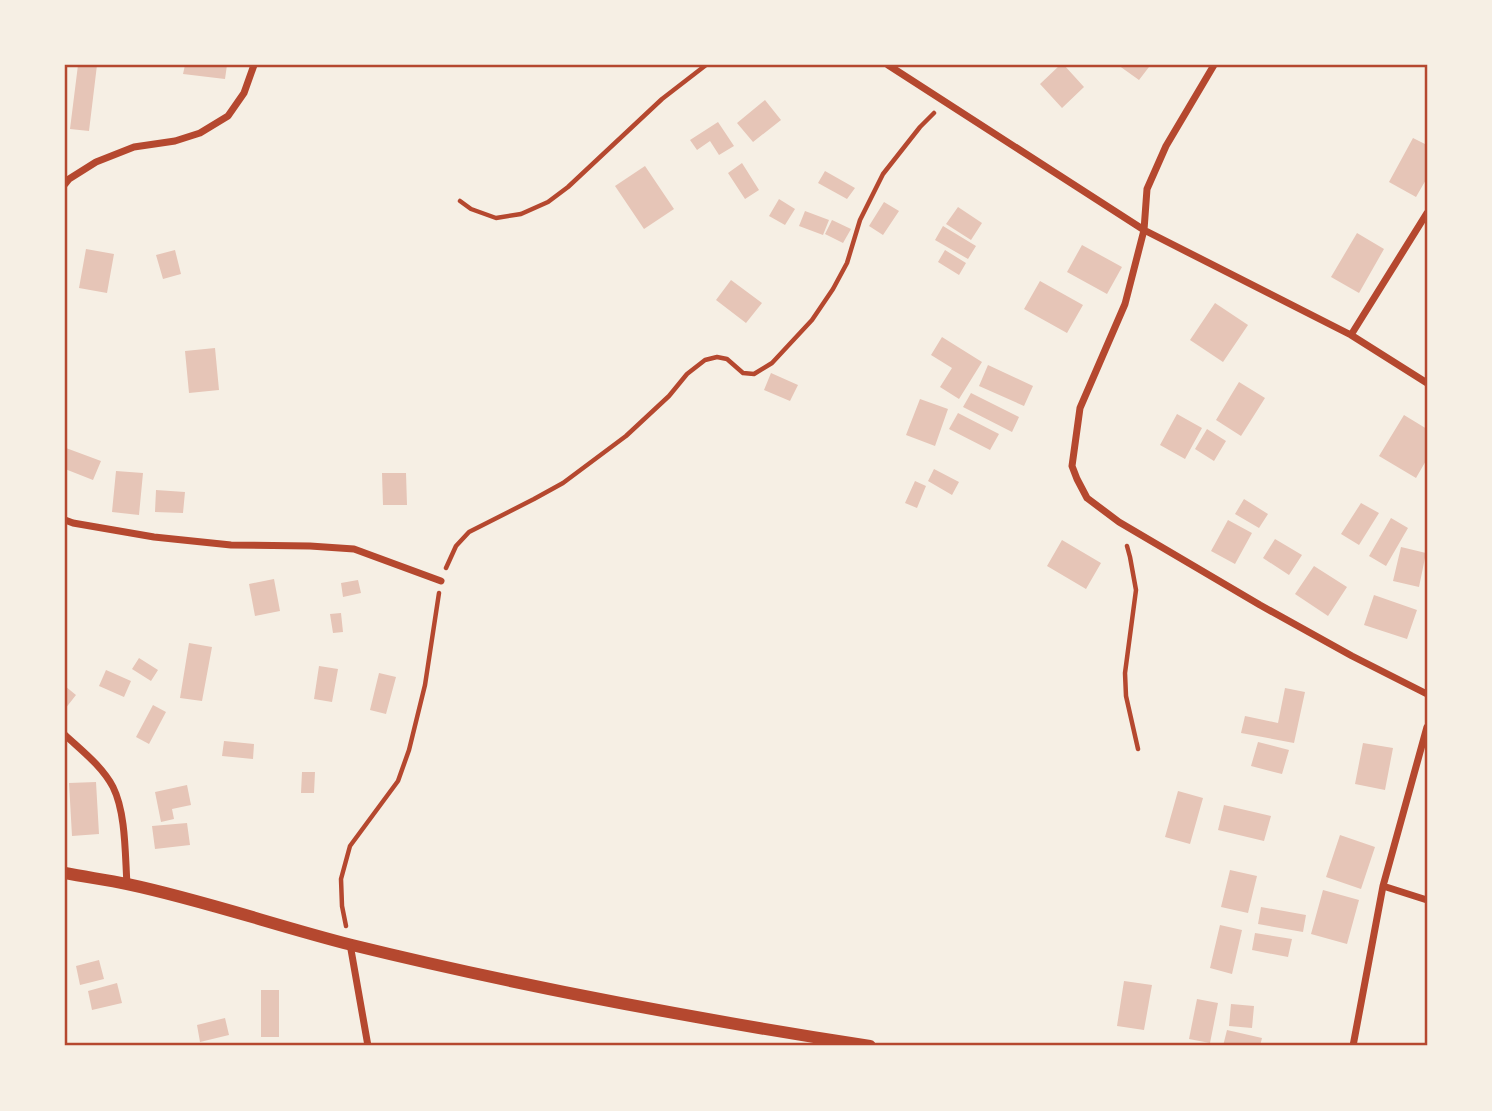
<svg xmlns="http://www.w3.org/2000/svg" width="1492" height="1111" font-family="'Nunito Sans',sans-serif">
<rect width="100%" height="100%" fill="#f6efe4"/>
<path fill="#e6c5b7" d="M78,65H97L89,131L70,129Z
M185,65H227L225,79L183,74Z
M1060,65H1064L1084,87L1062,108L1040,84Z
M1118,65H1145L1149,67L1139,80Z
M765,100L781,120L753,142L737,123Z
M718,122L734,146L719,155L710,141L697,150L690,140Z
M1413,138L1427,145V178L1416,197L1389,182Z
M742,163L759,190L745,199L728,173Z
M645,166L674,209L644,229L615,186Z
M825,171L855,188L847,199L818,183Z
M779,199L795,209L785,225L769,216Z
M884,202L899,211L883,235L869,226Z
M958,207L982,223L971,240L946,224Z
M805,211L829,220L823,235L799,226Z
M832,220L851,229L843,243L825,234Z
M943,226L976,246L968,259L935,240Z
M1357,233L1384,249L1359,293L1331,277Z
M1082,245L1122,267L1107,294L1067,272Z
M86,249L114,254L107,293L79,288Z
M175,250L181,274L163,279L156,255Z
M945,250L966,263L959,275L938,262Z
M731,280L762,303L746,323L716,300Z
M1040,281L1083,305L1067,333L1024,309Z
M1215,303L1248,325L1223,362L1190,340Z
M942,337L982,362L959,399L940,387L952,368L931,355Z
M215,348L219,390L189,393L185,351Z
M988,365L1033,386L1024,406L979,386Z
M771,373L798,385L790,401L764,390Z
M1239,382L1265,398L1241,436L1216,420Z
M971,393L1019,417L1012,432L963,407Z
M920,399L948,409L935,446L906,435Z
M958,413L999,434L990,450L949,429Z
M1177,414L1202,428L1185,459L1160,445Z
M1404,415L1427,429V459L1416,478L1379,456Z
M1207,429L1226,441L1214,461L1195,449Z
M66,448L101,461L93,480L65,469Z
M934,469L959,482L952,495L928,481Z
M116,471L143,473L139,515L112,512Z
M382,473H406L407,505H383Z
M915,481L926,486L917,508L905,503Z
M156,490L185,492L183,513L155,512Z
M1244,499L1268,514L1259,528L1235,514Z
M1361,503L1379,513L1359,545L1341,534Z
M1391,518L1408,528L1386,566L1369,556Z
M1228,520L1252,533L1235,564L1211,551Z
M1275,539L1302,555L1289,575L1263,558Z
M1062,540L1101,563L1086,589L1047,566Z
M1401,547L1426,553L1419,587L1393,581Z
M1314,566L1347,587L1328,616L1295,594Z
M274,579L280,611L255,616L249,584Z
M358,580L361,593L343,597L341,583Z
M1374,595L1417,610L1407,639L1364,625Z
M341,613L343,632L333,633L330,614Z
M189,643L212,647L202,701L180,698Z
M139,658L158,670L151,681L132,669Z
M319,666L338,669L332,702L314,699Z
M106,670L131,681L124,697L99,686Z
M379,673L396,677L386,714L370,710Z
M65,686L76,695L65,709Z
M1285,688L1305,692L1294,743L1241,733L1245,716L1278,723Z
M153,705L166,712L149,744L136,737Z
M224,741L254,744L253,759L222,756Z
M1258,742L1289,750L1282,774L1251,766Z
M1363,743L1393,748L1385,790L1355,784Z
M302,772H315L314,793H301Z
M96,782L99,834L72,836L69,783Z
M187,785L191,805L172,809L174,819L161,822L155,792Z
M1178,791L1203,798L1190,844L1165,837Z
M1224,805L1271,816L1264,841L1218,830Z
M187,823L190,845L155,849L152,826Z
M1340,835L1375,847L1361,889L1326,877Z
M1230,870L1257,876L1248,913L1221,907Z
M1323,890L1359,900L1347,944L1311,934Z
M1261,907L1306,915L1303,932L1258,924Z
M1220,925L1242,930L1232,974L1210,968Z
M1255,933L1292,939L1288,957L1252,950Z
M99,960L104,979L80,985L76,966Z
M1124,981L1152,985L1144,1030L1117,1026Z
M117,983L122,1003L92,1010L88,991Z
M261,990H279V1037H261Z
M1197,999L1218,1003L1210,1043L1189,1039Z
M1231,1004L1254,1006L1252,1028L1229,1026Z
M225,1018L229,1035L200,1042L197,1025Z
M1227,1030L1262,1038L1260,1046H1223Z"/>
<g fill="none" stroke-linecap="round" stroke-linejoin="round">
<path stroke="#b5482f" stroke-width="4.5" d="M460,201L471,209L496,218L521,214L548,202L568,187L662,99L706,65
M1127,546L1130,557L1136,590L1125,673L1126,696L1138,749
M446,568L456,546L469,532L534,499L563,483L626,436L669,396L687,374L705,360L717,357L727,359L743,373L754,374L772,363L812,320L833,289L847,263L860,220L883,174L920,127L934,113
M346,926L342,906L341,879L350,846L398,781L409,750L425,685L439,593"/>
<path stroke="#b5482f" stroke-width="7" d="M888,65L1144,230L1351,335L1427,383
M1214,65L1166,146L1147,189L1144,230L1125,304L1080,408L1072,466L1077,479L1087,498L1119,522L1260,605L1352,656L1427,694
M65,184L69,179L96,162L134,147L175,141L200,133L228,116L244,93L254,65
M1351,335L1427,213
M65,520L73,523L154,537L231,545L310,546L354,549L441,581
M65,735C81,750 102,766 113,787C126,813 125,855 127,884
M1383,886L1427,900
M350,944L368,1046
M1353,1046L1383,886L1427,727"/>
<path stroke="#b5482f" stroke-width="12" d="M65,873C86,877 107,880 127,884C203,900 277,926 352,945C523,987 696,1019 870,1046"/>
</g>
<rect width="1492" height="1111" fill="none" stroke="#f6efe4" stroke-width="133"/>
<rect x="66" y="66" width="1360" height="978" fill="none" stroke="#b5482f" stroke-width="2.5"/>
</svg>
